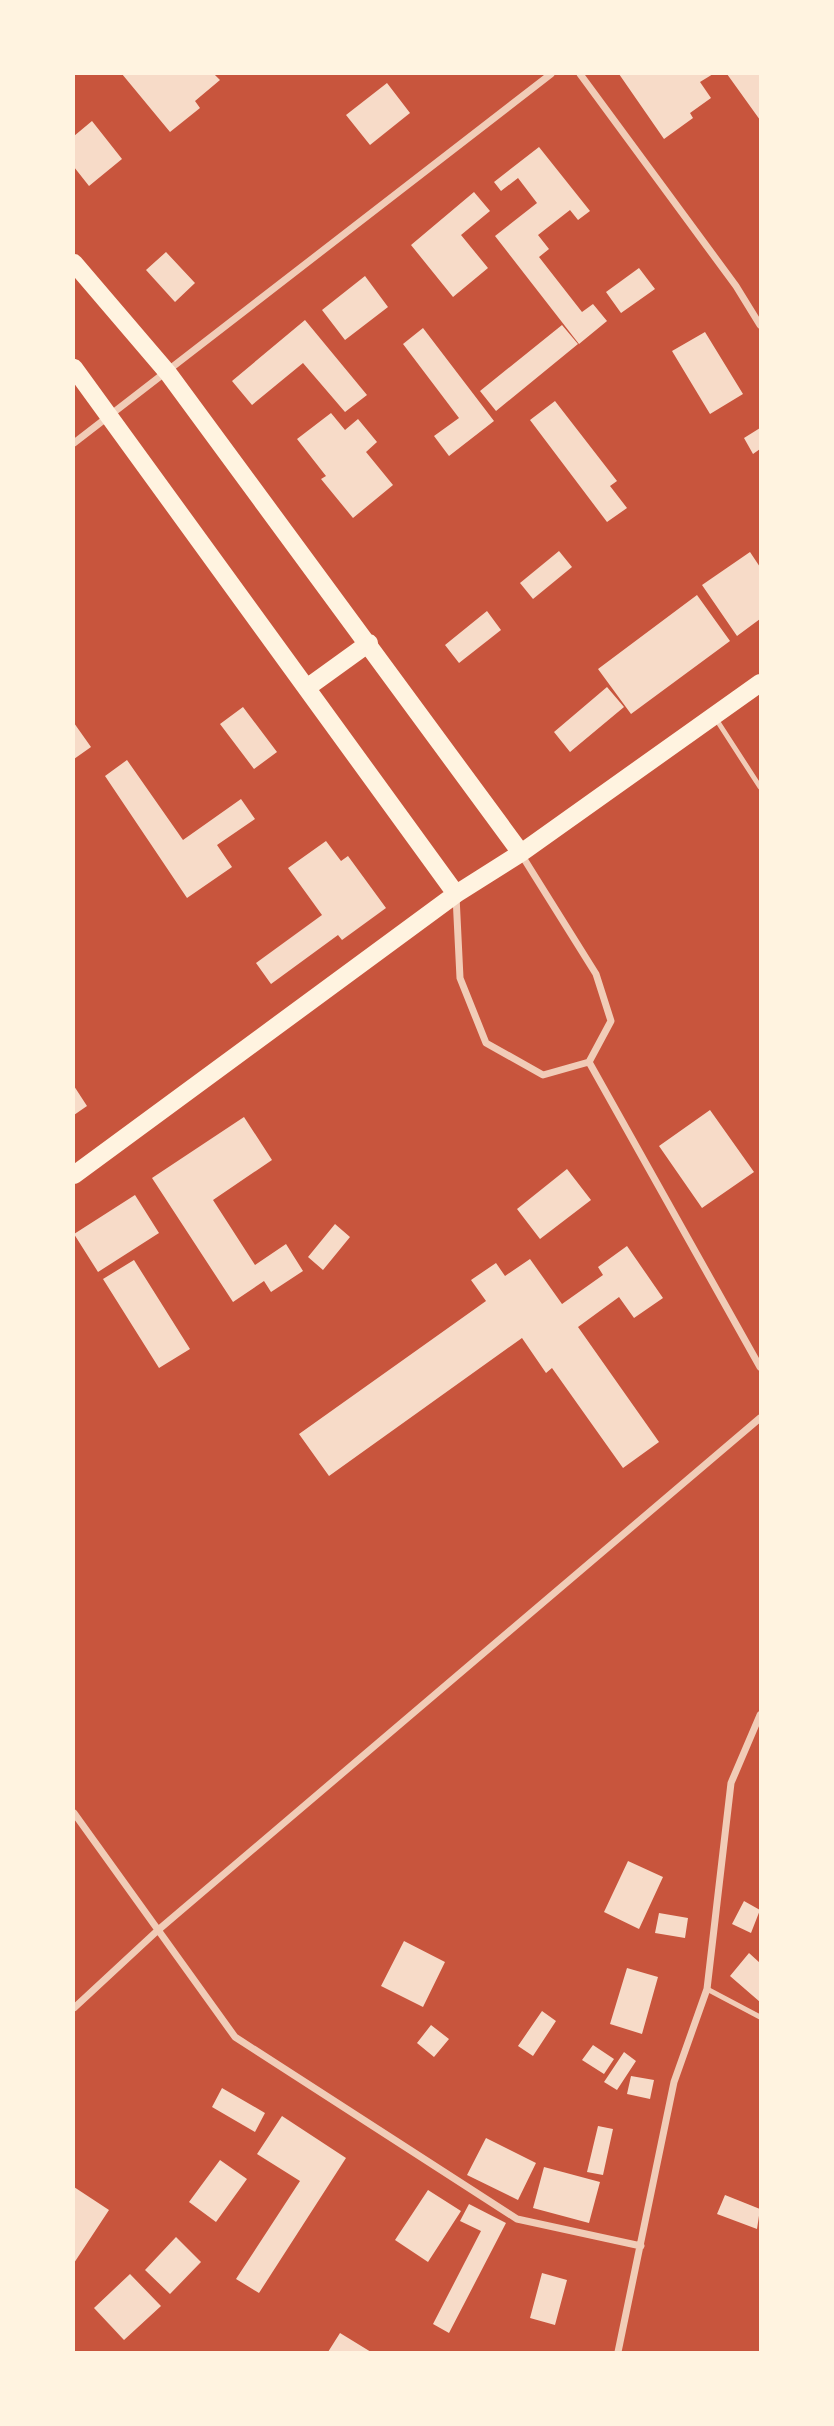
<svg xmlns="http://www.w3.org/2000/svg" width="834" height="2426" font-family="'Alegreya Sans',sans-serif">
<rect width="100%" height="100%" fill="#c8553d"/>
<path fill="#f7dbc8" d="M122,74H214L220,80L195,101L200,108L170,132Z
M619,74H713L700,82L711,98L690,113L693,118L664,139Z
M727,74H760V120Z
M387,83L410,113L370,145L346,115Z
M92,121L122,159L89,186L74,167V136Z
M539,147L590,211L578,220L570,210L538,235L549,249L539,257L582,312L593,304L607,321L579,344L495,236L537,203L518,178L501,191L494,182Z
M474,192L490,211L461,235L488,268L453,297L411,245Z
M166,252L195,283L175,302L146,270Z
M639,268L655,289L621,313L606,292Z
M365,276L388,307L345,340L322,310Z
M305,320L367,395L345,412L303,363L252,405L232,381Z
M562,325L578,344L496,411L480,391Z
M423,328L494,421L449,456L434,436L459,418L403,344Z
M705,332L743,394L710,414L672,351Z
M555,401L617,481L610,486L627,508L607,522L530,420Z
M331,413L345,430L358,419L377,442L366,452L393,485L353,518L321,479L326,476L297,439Z
M760,428V449L753,454L744,438Z
M559,551L572,567L533,599L520,583Z
M750,552L760,567V619L737,636L702,585Z
M697,595L730,641L631,714L598,669Z
M487,611L501,630L459,663L445,645Z
M607,687L624,707L570,752L554,732Z
M243,707L277,752L254,769L220,724Z
M74,723L91,747L74,759Z
M127,760L183,840L241,799L255,819L217,845L232,867L187,898L105,776Z
M326,841L341,861L348,856L386,908L342,940L338,935L271,984L256,963L322,915L288,868Z
M74,1086L87,1106L74,1115Z
M710,1110L754,1172L702,1208L659,1146Z
M244,1117L272,1160L213,1200L255,1265L286,1244L303,1271L271,1292L264,1281L233,1302L152,1178Z
M567,1169L591,1200L540,1239L517,1209Z
M135,1195L159,1233L98,1272L74,1234Z
M335,1224L350,1237L323,1270L308,1257Z
M627,1246L663,1298L634,1318L619,1297L578,1327L659,1442L623,1468L552,1368L546,1373L522,1338L329,1476L299,1434L486,1301L471,1280L496,1263L505,1276L530,1259L562,1304L603,1275L598,1267Z
M134,1260L190,1349L159,1368L103,1279Z
M628,1861L663,1877L639,1929L604,1912Z
M744,1901L760,1910L751,1933L732,1924Z
M659,1913L688,1918L685,1938L655,1933Z
M404,1941L445,1962L423,2007L381,1986Z
M749,1953L760,1963V2002L730,1976Z
M627,1968L658,1977L642,2034L610,2024Z
M542,2011L556,2021L533,2056L518,2046Z
M431,2025L449,2039L434,2057L417,2043Z
M593,2045L614,2059L604,2074L582,2060Z
M624,2052L636,2061L617,2090L604,2082Z
M631,2076L654,2080L650,2099L627,2094Z
M222,2088L265,2113L255,2132L212,2107Z
M282,2116L346,2158L259,2293L236,2279L300,2181L257,2154Z
M598,2126L613,2129L603,2175L587,2172Z
M486,2138L536,2163L518,2200L467,2175Z
M220,2160L247,2179L216,2222L189,2202Z
M544,2167L600,2182L589,2223L533,2208Z
M74,2187L109,2210L74,2263Z
M428,2190L461,2211L428,2262L395,2240Z
M725,2195L760,2209L757,2229L717,2214Z
M469,2204L506,2223L449,2333L433,2324L481,2231L460,2221Z
M176,2237L201,2262L170,2294L145,2270Z
M542,2273L567,2280L555,2325L530,2318Z
M130,2274L161,2306L124,2340L94,2308Z
M340,2333L371,2352H328Z"/>
<g fill="none" stroke-linecap="round" stroke-linejoin="round">
<path stroke="#f1ccb7" stroke-width="5" d="M716,719L760,787
M707,1989L760,2017"/>
<path stroke="#f1ccb7" stroke-width="7" d="M580,74L736,286L760,325
M74,443L551,74
M456,896L460,978L486,1043L543,1075L589,1062L611,1021L596,974L521,854
M589,1062L760,1367
M74,1813L235,2037L517,2219L641,2246
M74,2008L157,1931L760,1418
M618,2352L674,2082L707,1989L731,1783L760,1715"/>
<path stroke="#fff3e0" stroke-width="18" d="M74,263L168,373L521,853
M74,368L456,894
M308,687L369,643
M74,1175L456,894L521,853L760,683"/>
</g>
<rect width="834" height="2426" fill="none" stroke="#fff3e0" stroke-width="150"/>
</svg>
